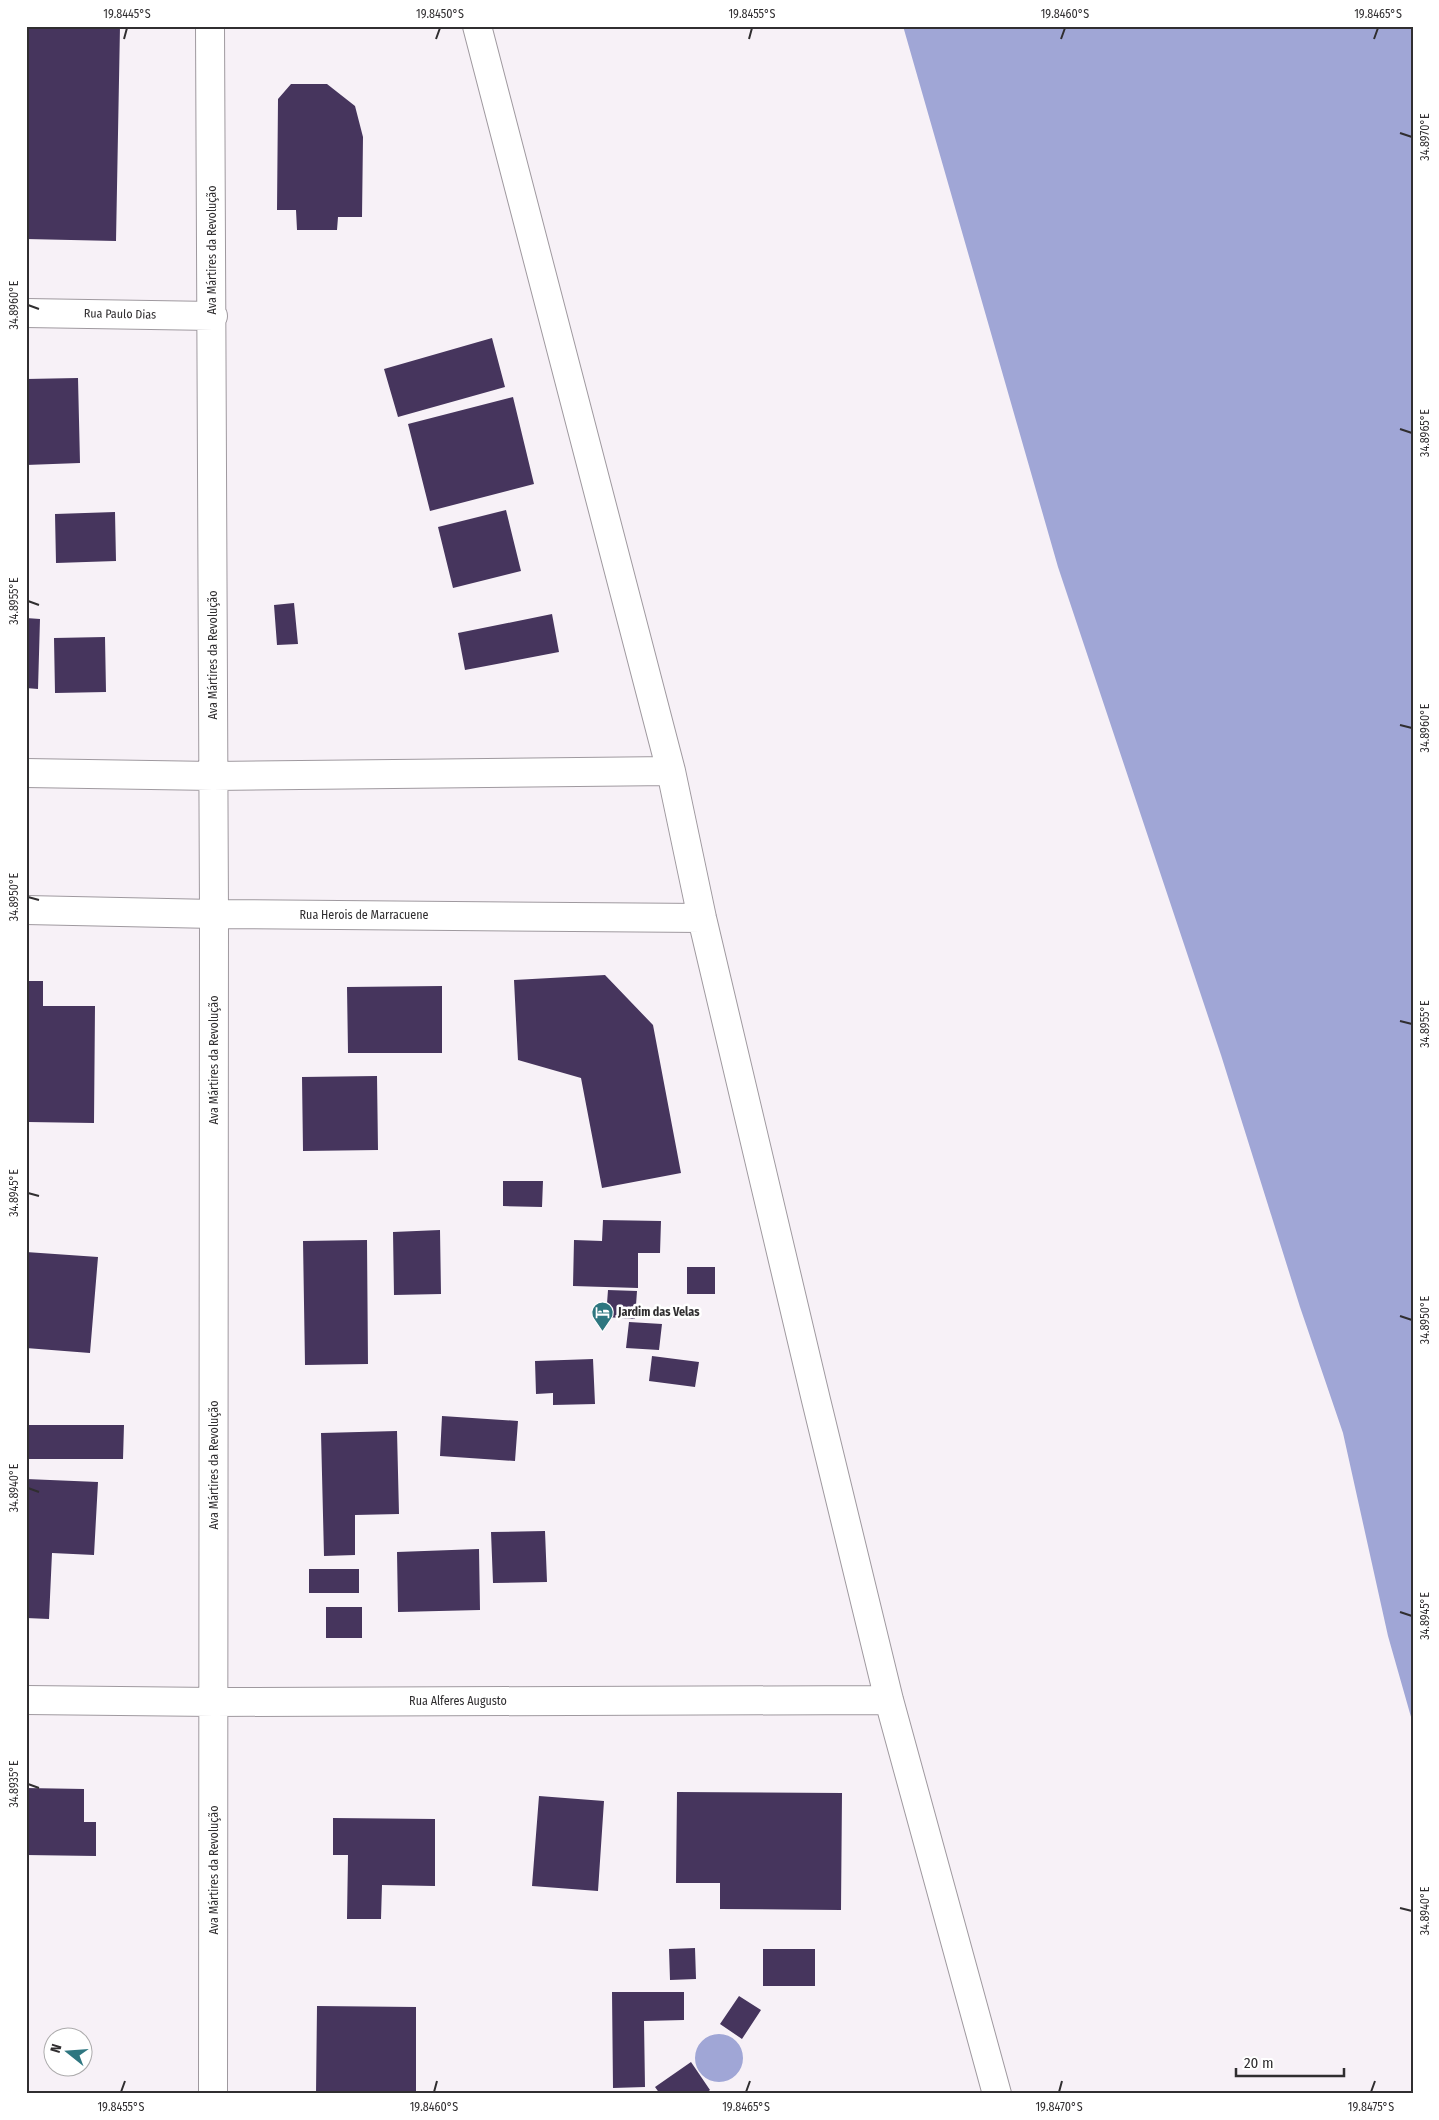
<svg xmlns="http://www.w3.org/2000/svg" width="1439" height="2120" font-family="'Fira Sans Condensed',sans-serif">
<rect width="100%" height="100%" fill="#f7f1f7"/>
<path fill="#a0a6d6" d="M903,26H1413V1724L1388,1636L1343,1433L1300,1307L1221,1055L1058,567Z
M695 2058a24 24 0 1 1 48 0a24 24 0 1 1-48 0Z"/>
<path fill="#46355d" d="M26,26H120L116,241L26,239Z
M291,84H327L355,106L363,137L362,217H338L337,230H297L296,210H277L278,99Z
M492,338L505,387L398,417L384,369Z
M78,378L80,463L26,465V379Z
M513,397L534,484L430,511L408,424Z
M506,510L521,571L453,588L438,527Z
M115,512L116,561L56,563L55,514Z
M294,603L298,644L277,645L274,605Z
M552,614L559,652L465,670L458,633Z
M26,618L40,619L38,689L26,688Z
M105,637L106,692L55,693L54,638Z
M605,975L653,1025L681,1173L602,1188L581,1078L518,1060L514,980Z
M26,981H43V1006H95L94,1123L28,1122V1132H26Z
M442,986V1053H348L347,987Z
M377,1076L378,1150L303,1151L302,1077Z
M503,1181H543L542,1207L503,1206Z
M603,1220L661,1221L660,1253H638V1288L573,1286L574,1240L602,1241Z
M440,1230L441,1294L394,1295L393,1232Z
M367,1240L368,1364L305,1365L303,1241Z
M26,1252L98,1257L90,1353L26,1348Z
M687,1267H715V1294H687Z
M608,1290L637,1291L635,1319L606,1317Z
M629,1322L662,1324L659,1350L626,1348Z
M652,1356L699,1362L695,1387L649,1381Z
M593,1359L595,1404L553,1405V1393L536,1394L535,1361Z
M442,1416L518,1421L515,1461L440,1456Z
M29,1425H124L123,1459H29Z
M397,1431L399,1514L355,1515V1555L324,1556L321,1433Z
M26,1479L98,1482L94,1555L52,1553L49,1619L26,1618Z
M545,1531L547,1582L493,1583L491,1532Z
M479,1549L480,1610L398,1612L397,1552Z
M309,1569H359V1593H309Z
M326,1607H362V1638H326Z
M26,1788L84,1789V1822H96V1856L26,1855Z
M677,1792L842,1793L841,1910L720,1909V1883H676Z
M539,1796L604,1801L598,1891L532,1886Z
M333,1818L435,1819V1886L382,1885L381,1919H347L348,1855H333Z
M695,1948L696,1979L670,1980L669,1949Z
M763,1949H815V1986H763Z
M612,1992H684V2020L644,2021L645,2087L613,2088Z
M739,1996L761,2010L742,2039L720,2024Z
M317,2006L416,2007V2094H316Z
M691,2062L710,2090L705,2094H660L655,2087Z"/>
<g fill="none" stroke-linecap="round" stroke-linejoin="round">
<defs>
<path id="minor" d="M210,26L214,914L213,2094
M477,26L671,771L702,918L816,1400L889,1700L997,2094
M26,313L213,316
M26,773L213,776L671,771
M26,910L214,914L702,918
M26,1700L214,1702L889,1700"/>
</defs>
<use href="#minor" stroke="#9f999f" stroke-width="30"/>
<use href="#minor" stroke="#fff" stroke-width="28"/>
</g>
<path fill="none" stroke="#302e30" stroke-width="2" d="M124,39L127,28M436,39L440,28M749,39L752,28M1061,39L1065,28M1374,39L1378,28M1400,133L1412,137M28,305L39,309M1400,429L1412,433M28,601L39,605M1400,725L1412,728M28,897L39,900M1400,1021L1412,1024M28,1193L39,1196M1400,1316L1412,1320M28,1488L39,1492M1400,1612L1412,1616M28,1784L39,1788M1400,1908L1412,1911M121,2092L125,2081M434,2092L437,2081M746,2092L750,2081M1059,2092L1062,2081M1371,2092L1375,2081"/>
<defs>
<symbol id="hotel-pin" viewBox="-11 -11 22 30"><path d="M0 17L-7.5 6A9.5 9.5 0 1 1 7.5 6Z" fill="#2e7680" stroke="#fff"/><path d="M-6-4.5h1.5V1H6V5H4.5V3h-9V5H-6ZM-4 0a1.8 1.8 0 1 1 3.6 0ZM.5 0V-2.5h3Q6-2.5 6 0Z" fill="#fff"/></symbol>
</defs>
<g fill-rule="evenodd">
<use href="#hotel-pin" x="590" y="1300" width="25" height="34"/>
</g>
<g text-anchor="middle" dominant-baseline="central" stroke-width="5" stroke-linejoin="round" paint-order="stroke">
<g font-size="12" fill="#302e30" stroke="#fff">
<text transform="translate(212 250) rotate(-90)">Ava Mártires da Revolução</text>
<text transform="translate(120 314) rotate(1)">Rua Paulo Dias</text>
<text transform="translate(213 655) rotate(-90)">Ava Mártires da Revolução</text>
<text x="364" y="915">Rua Herois de Marracuene</text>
<text transform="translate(214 1060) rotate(-90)">Ava Mártires da Revolução</text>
<text transform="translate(214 1465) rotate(-90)">Ava Mártires da Revolução</text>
<text x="458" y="1701">Rua Alferes Augusto</text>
<text transform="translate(214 1870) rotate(-90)">Ava Mártires da Revolução</text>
</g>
<g font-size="12" font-weight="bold" fill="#302e30" stroke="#fff" text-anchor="start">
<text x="618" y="1312">Jardim das Velas</text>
</g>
</g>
<rect width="1439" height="2120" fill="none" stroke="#ffffff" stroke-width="55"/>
<g transform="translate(68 2052) rotate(287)"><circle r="24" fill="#ffffff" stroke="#acabac"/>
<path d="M0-4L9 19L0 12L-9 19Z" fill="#2e7680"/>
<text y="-8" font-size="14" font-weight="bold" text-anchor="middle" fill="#302e30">N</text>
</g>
<path d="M1236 2068v8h108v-8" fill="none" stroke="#302e30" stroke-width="2.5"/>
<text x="1244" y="2068" font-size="15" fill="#302e30" stroke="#ffffff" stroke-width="4" paint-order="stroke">20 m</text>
<rect x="28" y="28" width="1384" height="2064" fill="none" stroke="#302e30" stroke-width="2"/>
<g font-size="12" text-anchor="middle" fill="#302e30">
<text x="127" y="18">19.8445°S</text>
<text x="440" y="18">19.8450°S</text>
<text x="752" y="18">19.8455°S</text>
<text x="1065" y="18">19.8460°S</text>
<text x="1378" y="18">19.8465°S</text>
<text transform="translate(1425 137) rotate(-90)" y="4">34.8970°E</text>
<text transform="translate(14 305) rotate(-90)" y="4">34.8960°E</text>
<text transform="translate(1425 433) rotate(-90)" y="4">34.8965°E</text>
<text transform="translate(14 601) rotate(-90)" y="4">34.8955°E</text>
<text transform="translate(1425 728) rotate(-90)" y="4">34.8960°E</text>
<text transform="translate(14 897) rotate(-90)" y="4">34.8950°E</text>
<text transform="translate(1425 1024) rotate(-90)" y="4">34.8955°E</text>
<text transform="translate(14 1193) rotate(-90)" y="4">34.8945°E</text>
<text transform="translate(1425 1320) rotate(-90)" y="4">34.8950°E</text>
<text transform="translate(14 1488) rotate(-90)" y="4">34.8940°E</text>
<text transform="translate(1425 1616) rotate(-90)" y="4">34.8945°E</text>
<text transform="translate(14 1784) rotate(-90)" y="4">34.8935°E</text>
<text transform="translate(1425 1911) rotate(-90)" y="4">34.8940°E</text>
<text x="121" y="2111">19.8455°S</text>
<text x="434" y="2111">19.8460°S</text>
<text x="746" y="2111">19.8465°S</text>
<text x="1059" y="2111">19.8470°S</text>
<text x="1371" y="2111">19.8475°S</text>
</g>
</svg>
